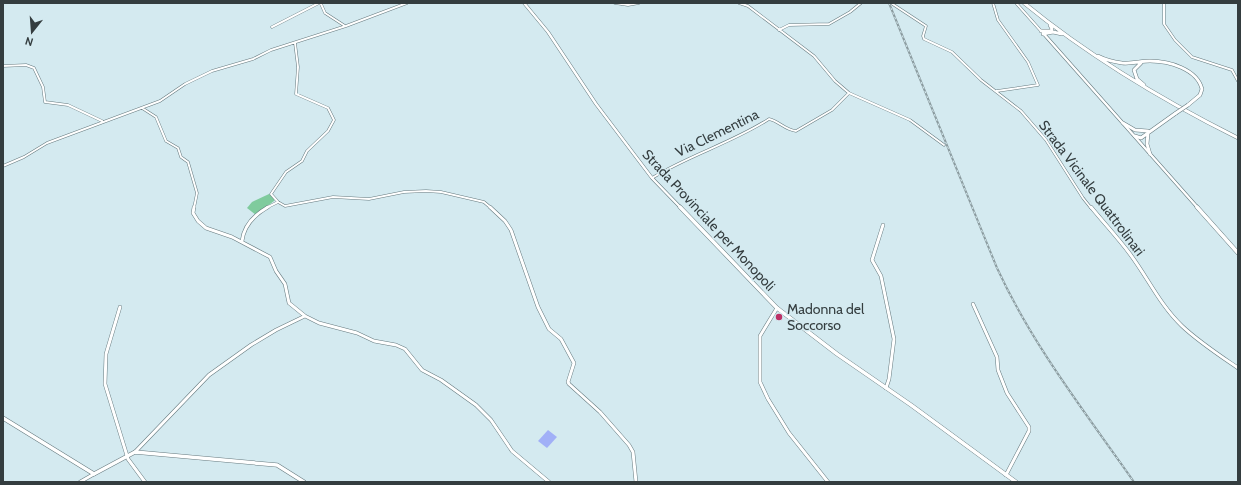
<svg xmlns="http://www.w3.org/2000/svg" width="1241" height="485" font-family="Cabin,sans-serif">
<rect width="100%" height="100%" fill="#d4eaf0"/>
<path fill="#7fcb9d" d="M269,194L275,199L274,201L256,215L247,208L252,202Z"/>
<path fill="#a1b0f7" d="M548,430L557,437L547,448L538,441Z"/>
<g fill="none" stroke-linecap="round" stroke-linejoin="round">
<defs>
<path id="minor-far1" d="M319,3L321,4L325,13L345,26
M615,3L628,5L639,3
M739,3L748,6L814,56L835,81L849,93L910,120L944,145
M891,3L926,26L923,36L924,39L952,52L981,80L1021,111L1046,140L1083,198L1091,208
M993,3L998,20L1028,62L1038,85L997,91
M1016,3L1041,31
M1164,3V24L1175,40L1192,57L1232,70L1238,81
M272,27L319,3
M779,30L789,25L829,24L850,12L861,3
M3,66L26,65L34,68L43,87L45,102L68,105L102,121
M142,108L156,117L166,141L178,148L181,157L188,162L197,193L194,208
M3,166L24,157L47,143L160,101L185,84L212,71L253,59L271,50L346,26L407,3
M652,178C689,155 732,143 769,119C779,121 785,130 796,131L832,110L849,93
M278,202L271,194L286,172L302,161L307,151L328,131L334,120L328,108L296,94L298,67L295,43
M266,208L278,202L285,206L333,197L369,199L404,192L426,191L441,192L484,202L491,208"/>
<path id="minor" d="M194,207L193,213L198,221L206,228L232,237L270,257L276,271L285,284L289,303L305,316L319,323L357,333L374,341L396,345L405,349L422,370L441,380L476,405L491,420L512,451L549,482
M490,207L505,221L511,230L538,307L549,329L561,339L574,363L568,382L569,384L600,412L629,445L633,452L636,482
M1091,207C1104,223 1118,238 1130,254C1148,278 1160,305 1182,326C1199,342 1219,355 1238,368
M883,225L872,260L881,276L894,339L889,379L886,388
M242,241C244,225 254,215 268,207
M973,304L997,357L998,370L1007,393L1029,427V431L1006,475
M120,307L106,354L105,384L128,459L145,482
M777,308L760,336V382L768,399L789,433L828,482
M135,452L209,375L251,345L276,330L305,316
M80,482L94,474"/>
<path id="tertiary-far1" d="M524,3L548,32L596,104L652,178L681,208
M1043,33L1198,208"/>
<path id="tertiary" d="M680,207L777,308L837,354L911,405L1016,482
M1197,207L1238,253
M3,418L94,474L135,452L277,465L304,482"/>
<path id="secondary" d="M1024,3C1090,57 1162,100 1238,138
M1041,31H1051L1052,29L1050,25
M1043,34L1053,32L1062,34
M1098,56C1106,60 1114,62 1122,63C1132,64 1141,61 1150,61C1169,61 1197,69 1202,89L1200,95L1188,105
M1141,63L1134,70L1137,79L1144,85
M1123,123L1135,130L1148,131
M1148,133L1147,144L1150,154
M1135,136L1141,138L1176,113"/>
</defs>
<use href="#minor-far1" stroke="#667a7f" stroke-width="3"/>
<use href="#minor" stroke="#667a7f" stroke-width="4"/>
<use href="#tertiary-far1" stroke="#667a7f" stroke-width="3.5"/>
<use href="#tertiary" stroke="#667a7f" stroke-width="4.5"/>
<use href="#secondary" stroke="#667a7f" stroke-width="4"/>
<use href="#minor-far1" stroke="#fff" stroke-width="2"/>
<use href="#minor" stroke="#fff" stroke-width="3"/>
<use href="#tertiary-far1" stroke="#fff" stroke-width="2.5"/>
<use href="#tertiary" stroke="#fff" stroke-width="3.5"/>
<use href="#secondary" stroke="#fff" stroke-width="3"/>
<defs>
<path id="rail" d="M889,3L997,268C1033,346 1085,412 1134,482"/>
</defs>
<use href="#rail" stroke="#8a9a9e" stroke-width="2"/>
<use href="#rail" stroke="#d4eaf0" stroke-width="1" stroke-dasharray="2.5" stroke-linecap="butt"/>
<defs>
<path id="secondary-bridge" d="M1176,113L1188,105"/>
</defs>
<use href="#secondary-bridge" stroke="#667a7f" stroke-width="4" stroke-linecap="butt"/>
<use href="#secondary-bridge" stroke="#fff" stroke-width="3"/>
</g>
<circle fill="#bd3166" stroke="#d4eaf0" stroke-width="1.5" cx="779" cy="317" r="4"/>
<g text-anchor="middle" dominant-baseline="central" stroke-width="3" stroke-linejoin="round" paint-order="stroke">
<g font-size="14" fill="#343d3f" stroke="#d4eaf0">
<text transform="translate(717 133) rotate(-26)">Via Clementina</text>
<text transform="translate(1092 188) rotate(53)">Strada Vicinale Quattrolinari</text>
<text transform="translate(709 220) rotate(47)">Strada Provinciale per Monopoli</text>
</g>
<g font-size="14" fill="#343d3f" stroke="#d4eaf0" text-anchor="start">
<text x="787" y="309">Madonna del<tspan x="787" dy="16">Soccorso</tspan></text>
</g>
</g>
<rect width="1241" height="485" fill="none" stroke="#343d3f" stroke-width="8"/>
<g transform="translate(32 32) rotate(197)" stroke="#d4eaf0" stroke-width="3" paint-order="stroke">
<path d="M0-3L7 15L0 10L-7 15Z" fill="#343d3f"/>
<text y="-6" font-size="11" font-weight="bold" text-anchor="middle" fill="#343d3f">N</text>
</g>
</svg>
